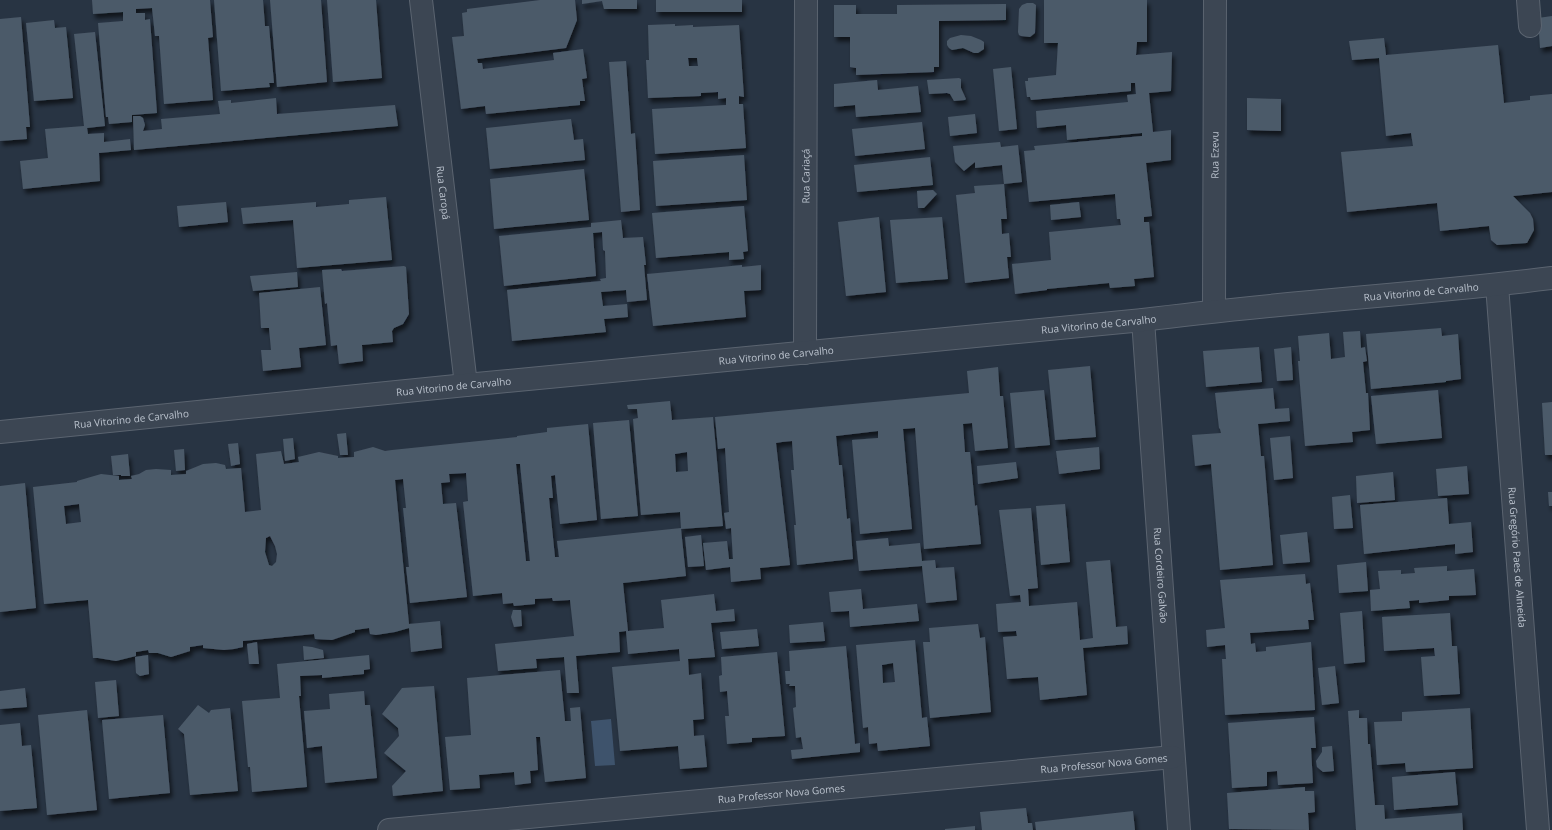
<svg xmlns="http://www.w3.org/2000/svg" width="1552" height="830" font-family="'Open Sans',sans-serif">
<defs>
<filter id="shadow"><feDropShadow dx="2.5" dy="4.5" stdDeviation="2" flood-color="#0009"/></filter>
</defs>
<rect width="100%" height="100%" fill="#283443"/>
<path fill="#3e536c" d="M611,719L615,765L595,766L591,721Z"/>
<path fill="#4c5a69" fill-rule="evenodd" filter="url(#shadow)" d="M92,0H210L213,37L208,38L213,100L164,104L159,36H155L152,8L136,9V13H145V20L150,19L157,113L132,115V122L109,124L108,117H106L98,23L123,21V12L93,14Z
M214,0H263L265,26H269L274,83H269L270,87L221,91Z
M270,0H321L327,82L277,87Z
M327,0H376L382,78L333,82Z
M540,0H575L577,20L566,48L477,59L478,63H482L483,69L554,60L553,53L583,49L587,78L582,79L585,101H580V105L486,114L485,106L461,109L452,37L464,36L462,13L467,12V9Z
M582,0H637V9H604L602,1L582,4Z
M656,0H742V12H656Z
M1044,0H1147V42H1137L1136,55L1172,52L1171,91L1149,93L1153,132L1171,130V160L1146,163L1152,216L1144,217V222H1149L1154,277L1134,279L1135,286L1110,288L1109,283L1047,289V290L1015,294L1012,264L1051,260L1049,232L1121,225L1120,219H1117L1115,194L1029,202L1024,151L1035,150L1034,146L1142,136V133L1067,140L1066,125L1037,128L1036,111L1128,102L1127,95L1136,94L1135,83H1131V91L1031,100L1030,97H1027L1025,81H1028V78L1056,75L1058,43H1044Z
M1027,3H1033L1036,5L1035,33L1030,37L1021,36L1019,35L1018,32L1019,9L1022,5Z
M1006,4V20L939,21V67H934V72L856,75V68L850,67V37H834V5H856V14H897V5Z
M1552,16V46L1540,48L1538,18Z
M21,17L30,127H26L27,139L0,141V19Z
M54,20L55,28L66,27L73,98L34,101L26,23Z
M675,24V26L693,25V27L739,25L744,97L739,96V104H743L746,148L655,154L652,109L726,105V98L718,99V92L701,93V96L648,98L646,60H649L648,25ZM688,58H697L698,66H689Z
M95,32L105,126L87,128L88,134L104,133V142L130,139L131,150L99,153L100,181L23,189L20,161L48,158L45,129L84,126L74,34Z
M961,35L971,36L981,40L984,42V49L978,53H974L963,48L952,50L949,48L947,45V41L950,38Z
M1384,38L1386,55L1498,45L1504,103L1530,100V96L1552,94V192L1513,196L1530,213L1533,219L1534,230L1527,243L1497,245L1491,240L1489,226L1440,231L1437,203L1347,212L1341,152L1413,146L1411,133L1386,136L1379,58L1352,60L1349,41Z
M626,61L631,134L635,133L640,210L621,212L609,62Z
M1011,67L1017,129L999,131L993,69Z
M959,78L961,79V88L966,99L965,100L954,101L950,94L947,93L929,94L927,80Z
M877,80L878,90L918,86L921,112L856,117L855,105L834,107V84Z
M276,98L277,114L395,105L398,126L134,150L133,116H140L143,118L145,125L143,131L162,129L161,119L220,114L218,101L231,100V103Z
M1247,98L1281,99V131L1247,130Z
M975,114L977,133L950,136L948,117Z
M571,119L574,140L583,139L585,160L490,169L486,128Z
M922,122L925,149L855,156L852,129Z
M1000,142L1001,147L1018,145L1022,182L1004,184L1007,219H1001L1002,234L1009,233L1011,257H1007L1009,278L965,283L956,195L975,193L974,186L1004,184L1002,165L975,168V162L964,171L955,162L953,146Z
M744,155L747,200L656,206L653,161Z
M930,157L933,185L857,192L854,165Z
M584,169L589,220L494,229L490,179Z
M933,190L937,194L924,208H918L917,191Z
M386,197L392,260L297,268L293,220L243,224L241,208L316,202V207L349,204V200Z
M226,202L228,222L179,227L177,206Z
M1079,202L1081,217L1051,220L1050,205Z
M744,206L748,251L743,252L744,259L729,260V252L656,258L652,213Z
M879,217L886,292L846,296L838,222Z
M942,217L948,279L896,283L890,220Z
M621,220L623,238L643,237L646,265H644L647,300L627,302L626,290L601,292L603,306L627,304L628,317L604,319L606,332L512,341L507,290L601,281L600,279L606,278L605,251L603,250L602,232L593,233L596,276L504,286L499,236L591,227V223Z
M742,265V267L761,265V290L744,291L746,317L653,326L647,274Z
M404,266L406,267L409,314L403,324L394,328L392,331L393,342L362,345L363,361L339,364L337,345L331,346L327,303L325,304L322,270L341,269L342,271Z
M297,272L298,287L253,291L250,276Z
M320,287L326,345L299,348L301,367L263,371L261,350H271L269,328H261L259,293Z
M1441,328L1442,336L1458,334L1461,379L1446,381V382L1371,389L1366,334Z
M1360,331L1361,348L1365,347L1367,361L1363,362L1366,393H1368L1370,430L1352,432L1353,442L1305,446L1298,361H1300L1298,336L1329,333L1331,359L1345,357L1343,332Z
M1259,347L1262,382L1206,387L1203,351Z
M1291,347L1293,380L1277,381L1274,349Z
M1090,366L1096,437L1055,440L1048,370Z
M998,367L1000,396H1003L1008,448L975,451L972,423L963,424L965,452H970L975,506L977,505L981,544L924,549L915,428L903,429L912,529L860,534L852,440L878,438V431L836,436L839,465H842L847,519L850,518L853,559L797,565L794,525H796L791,470H794L792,441L782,442L776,443L790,565L760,568L761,579L731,582L730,567L706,570L703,543L727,541L729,559H733L731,528L726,529L724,513L729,512L725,448L718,449L715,417L969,393L967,371Z
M1273,388L1275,409L1289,408L1290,421L1258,424L1261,456H1264L1273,565L1220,570L1211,464L1195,466L1192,435L1221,433L1220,429L1219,428L1215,393Z
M1044,390L1050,445L1015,448L1010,393Z
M1438,390L1442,438L1376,444L1371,396Z
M670,401L672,420L713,417L723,526L681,529L686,576L623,583L628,631L664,628L661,600L714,594L716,611L734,609L735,621L711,623L715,657L688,659L689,675L701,673L704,719L693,720L694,736L704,735L707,767L680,769L678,746L620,751L612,667L680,661L679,649L628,654L626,631L619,632L620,652L576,656L579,693H567L564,657L536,659L537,668L498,671L495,644L574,636L570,600L553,601L552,598L535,599V604L514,606L513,603L503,604L502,593L473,596L463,502L468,501L466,473L449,474L450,482L441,483L443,504L456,503L467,597L438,600L410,603L406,567H409L403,508H406L403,479L395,480L409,624L440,621L442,648L411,652L409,628L395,632L376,635L370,634L369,628L355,630V632L332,640L315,639L314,634L243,641V647L234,649L224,650L203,648V645L190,647V651L171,657L158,653H149L148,650L136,652V656L116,661L98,658H93L88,600L44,604L33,487L77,482V481L101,474L119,476V480L132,479L131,476L139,474L146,470L156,469L171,470V475L186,474V471L203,464L216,463L225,465L226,469L241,468L245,512L261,510L256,454L281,451L284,464L299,462L298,457L319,452L338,456V458L354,457V452L373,447L385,451L392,450L517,437V436L547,432V428L588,424L597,520L560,524L555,475L551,476L553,498H549L555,557H559L557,541L681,528L680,512L641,515L633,419L638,418L637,409H628L627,405ZM687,452L688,471L676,472L675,454ZM516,464H520L530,561H526ZM79,504L81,522L66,524L64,506ZM270,536L275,546L277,554L276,562L272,566L269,565L265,552L266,538Z
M1552,402V455H1545L1542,403Z
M629,420L638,516L601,519L593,423Z
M346,433L348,455H340L337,434Z
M1290,436L1293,478L1274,480L1270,438Z
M293,438L295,459L285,461L283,439Z
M238,443L240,464L231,466L228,444Z
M1099,447L1100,469L1059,474L1056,451Z
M184,449L185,470L176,471L174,450Z
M128,454L130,476H121V475H113L111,456Z
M1016,462L1018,478L978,484L977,466Z
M1467,466L1469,494L1438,496L1436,469Z
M1393,472L1395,500L1357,503L1356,476Z
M25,483L36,608L0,612V486Z
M1548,492H1552V506H1549Z
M1350,495L1353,528L1334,529L1332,497Z
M1447,498L1449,524L1471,522L1473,552L1455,554V544L1364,554L1360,505Z
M1065,504L1070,562L1041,565L1036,506Z
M1031,508L1038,588L1028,589L1029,606L1077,602L1080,640L1093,638L1086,562L1110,560L1116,627L1127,626L1128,644L1083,648L1087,695L1040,700L1038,677L1007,679L1003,637L1017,636L1016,631L998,632L996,604L1021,602L1020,595L1010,596L999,510Z
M1307,532L1310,562L1283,564L1280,535Z
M701,535L704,566L688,567L685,537Z
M888,538L889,546L920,543L922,561L935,560L936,568L954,567L957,600L926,603L922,566L859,571L856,541Z
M1366,562L1368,591L1339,593L1337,565Z
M1447,566V571L1474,569L1476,595L1449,596V600L1419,603V600L1409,601L1410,608L1371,611L1370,590L1380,589L1378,571L1401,570V574L1415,573L1414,568Z
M1305,574L1306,584L1310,583L1314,620H1308L1309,629L1250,633L1251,644L1255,643L1256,652L1266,651V647L1311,642L1315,710L1225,715L1222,659H1226L1225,645L1207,647L1206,630L1225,628L1220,580Z
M861,589L863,609L917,604L919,621L850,627L849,611L831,612L829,592Z
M513,610H521L522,626L514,627L511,617Z
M1362,611L1365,662L1344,664L1340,613Z
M1450,613L1452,646H1457L1460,694L1424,696L1421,657L1435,656L1434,648L1384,651L1382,617Z
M823,622L825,641L790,643L789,625Z
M978,624L980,638L985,637L991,712L930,718L923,642H930L929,628Z
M757,629L759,646L722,649L720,632Z
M915,640L922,718L927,717L930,746L878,751L877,743L869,744L868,727L863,728L856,645ZM893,663L895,682L883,683L882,665Z
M257,642L259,664H249L247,644Z
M303,646L312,647L323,650L324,658L304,660Z
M846,646L855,744L860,743V752L792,759L791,750L803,749L801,737L796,738L793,708L796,707L795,686H789L790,684H786L785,671H790L789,651Z
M777,652L785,736L752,738V742L727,744L725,716H729L727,691L720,692L719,676L722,675L721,657Z
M148,655L149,674L140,676L136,673L135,657Z
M369,655L370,669L364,670V674L322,678V675L300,676L301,696H299L307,787L252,792L250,767H248L242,701L280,698L277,664Z
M1335,666L1339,703L1322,705L1318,668Z
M560,670L565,721H571L570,708L580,707L586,778L545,782L540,737H536L538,770L530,771L531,783L515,785L514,772L479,775L480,788L450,790L445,737L471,735L467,678Z
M116,680L119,716L98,718L95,682Z
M434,686L443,791L393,796L392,786L406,771L384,753L399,736L398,728L382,714L402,688Z
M25,688L27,707L0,709V691Z
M364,691L365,705H370L377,778L325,783L322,746L307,748L304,711L330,709L329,694Z
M198,705L209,713L211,710L230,708L238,791L190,795L184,734L178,729Z
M1470,708L1473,768L1406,772L1405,763L1377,765L1374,722L1402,721V712Z
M87,710L97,810L47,815L38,715Z
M1359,710V718H1367L1368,744H1370L1375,805H1384L1385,819L1462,813L1463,830H1356L1348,711Z
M163,715L170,793L109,799L102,720Z
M1314,717L1316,748H1311L1313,783L1278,785L1277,771L1267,772V786L1232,788L1228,723Z
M20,723L22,746L31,745L37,808L0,811V725Z
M1332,746L1334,771L1323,772L1317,767L1316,761L1322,752V747Z
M1455,772L1458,805L1394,810L1392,777Z
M1305,787V791H1314L1315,812L1308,813L1309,830L1229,829L1227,793Z
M1026,808L1028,823H1032L1033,830H982L980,812Z
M1133,811L1135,830H1036L1035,822Z
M975,826V830H945V829Z"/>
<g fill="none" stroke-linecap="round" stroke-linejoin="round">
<defs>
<g id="minor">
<path id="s1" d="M421,0L466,385"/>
<path d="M1528,0L1530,26"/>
<path id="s2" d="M1497,285L1538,830"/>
<path id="s3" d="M1214,311L1215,0"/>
<path id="s4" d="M1143,320L1179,830"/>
<path id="s5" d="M805,353L806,0"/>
<path id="s6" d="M0,432L466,385L1143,320C1279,302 1416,295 1552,278"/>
<path id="s7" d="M389,830L1173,757"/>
</g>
</defs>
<use href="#minor" stroke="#5b6470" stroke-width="24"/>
<use href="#minor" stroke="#3c4653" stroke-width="22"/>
</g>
<g text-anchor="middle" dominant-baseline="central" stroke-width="3" stroke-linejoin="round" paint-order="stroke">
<g font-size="10" fill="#bac2cd" stroke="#212b38">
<text stroke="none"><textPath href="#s3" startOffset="156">Rua Ezevu</textPath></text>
<text stroke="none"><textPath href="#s5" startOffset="177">Rua Cariaçá</textPath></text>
<text stroke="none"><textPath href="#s1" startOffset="194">Rua Caropá</textPath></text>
<text stroke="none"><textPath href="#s6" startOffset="1428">Rua Vitorino de Carvalho</textPath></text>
<text stroke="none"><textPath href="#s6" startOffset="1104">Rua Vitorino de Carvalho</textPath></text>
<text stroke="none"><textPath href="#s6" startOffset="780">Rua Vitorino de Carvalho</textPath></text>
<text stroke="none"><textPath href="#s6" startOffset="456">Rua Vitorino de Carvalho</textPath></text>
<text stroke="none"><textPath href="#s6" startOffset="132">Rua Vitorino de Carvalho</textPath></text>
<text stroke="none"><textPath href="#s2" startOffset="273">Rua Gregório Paes de Almeida</textPath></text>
<text stroke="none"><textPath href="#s4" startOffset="256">Rua Cordeiro Galvão</textPath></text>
<text stroke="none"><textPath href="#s7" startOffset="718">Rua Professor Nova Gomes</textPath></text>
<text stroke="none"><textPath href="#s7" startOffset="394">Rua Professor Nova Gomes</textPath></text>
</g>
</g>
</svg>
